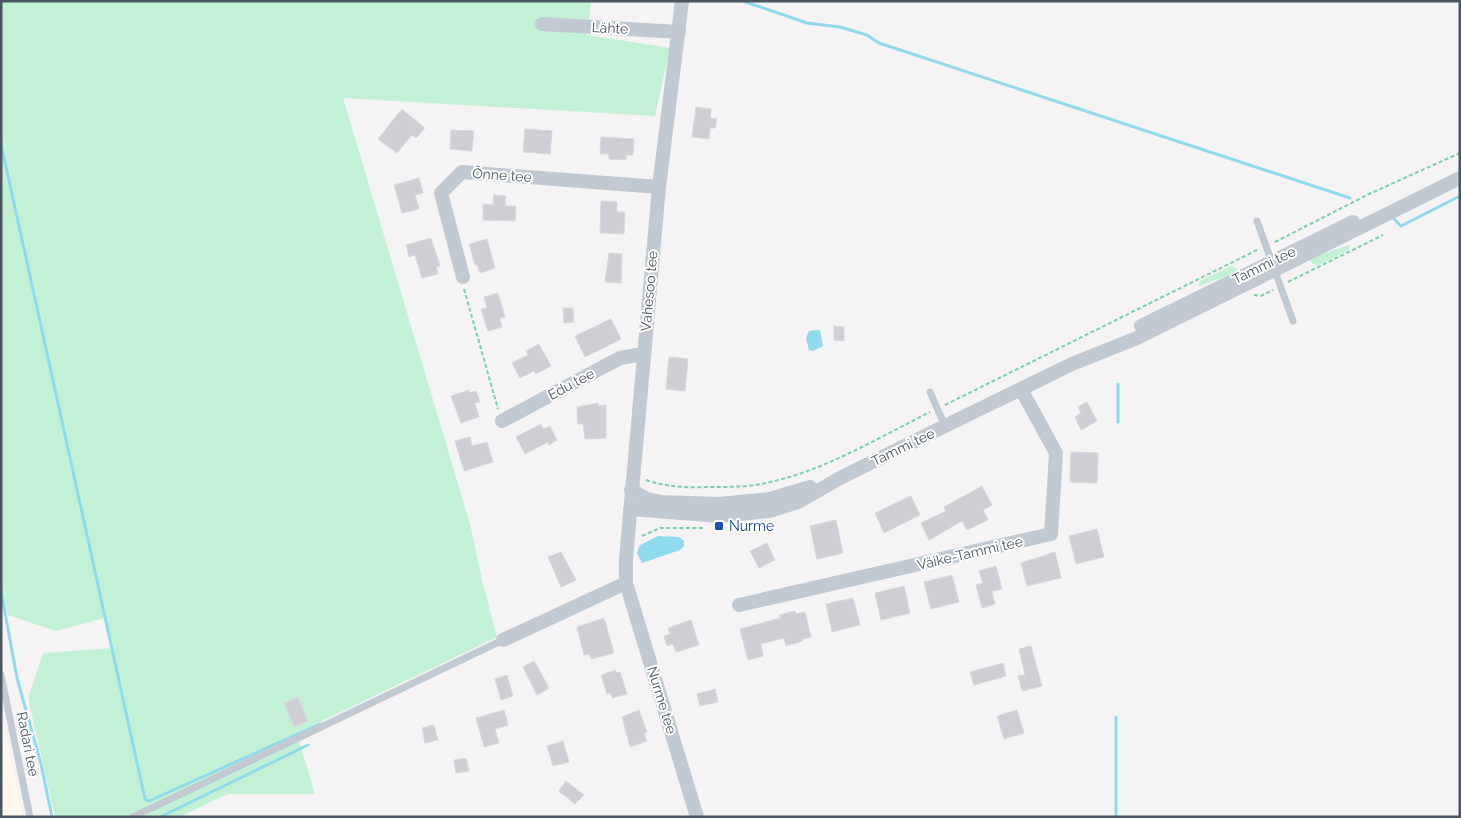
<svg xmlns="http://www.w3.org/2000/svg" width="1461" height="818" font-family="Raleway,sans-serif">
<rect width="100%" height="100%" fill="#f5f3f3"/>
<path fill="#fdf9ef" d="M1,711L23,817H1Z"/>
<path fill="#c3f1d5" d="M1,1H591L587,35L670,48L655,116L343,98L470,524L482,580L497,637L297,733L315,794H228L179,817H55L28,698L43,653L113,648L104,618L56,631L8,615L1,587Z
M1349,245V250L1317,266L1313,264L1309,259Z
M1231,266L1236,268L1238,272L1199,286L1200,281Z"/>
<path fill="#90daee" d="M820,330L823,346L813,351L809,350L806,338L809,331Z
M658,536L679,537L684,541V546L680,550L642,563L637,553L640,545Z"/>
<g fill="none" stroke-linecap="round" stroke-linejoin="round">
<path stroke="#90daee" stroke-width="3" d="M743,1L807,23L840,27L867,35L879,43L1350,198
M1,144L145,799L149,801L320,724
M1394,219L1401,226L1460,196
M1118,384V422
M1,591L17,678L41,764L52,817
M1116,717V817
M160,817L308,745"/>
</g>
<path fill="#cdcfd5" stroke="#d7d9de" d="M696,107L711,109L710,118L717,119L715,128H710L709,139L692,137Z
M402,109L425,128L416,138L412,135L397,153L378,139Z
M525,129L552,131L550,154L523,152Z
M451,130L474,131L472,151L450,149Z
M601,137L634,139L633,155H626V160L609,159V154H600Z
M419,178L423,193L415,195L419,209L402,213L394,185Z
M494,195L506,196L505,206H516L515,221L483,220V204L493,205Z
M601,201L617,202V212H625L624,234L600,233Z
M431,238L440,266L436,267L438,274L422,278L415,255L409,257L406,245Z
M487,239L495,268L480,273L477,264L475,265L469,244Z
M609,253L622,254L621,283L605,282Z
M498,293L505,317L500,318L502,327L488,331L481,309L487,308L484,297Z
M563,308H573L574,322L564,323Z
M611,319L621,339L585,357L575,336Z
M834,326L844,327V341L834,340Z
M539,344L551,366L536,374L534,371L520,378L512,363L528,355L526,351Z
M669,357L688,359L685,391L666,389Z
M469,390V393L476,391L480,402L475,403L479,417L461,423L451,396Z
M1087,402L1097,421L1081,430L1075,417L1081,413L1078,407Z
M598,403V406L606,405V438L585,439L583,424H578L577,407Z
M541,424L543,429L550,426L557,440L549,445L548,442L525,454L516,437Z
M470,437L472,446L487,442L493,462L464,471L455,441Z
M1071,452L1098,453L1097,483L1070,482Z
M982,486L992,505L983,510L988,520L967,530L962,521L929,540L921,523L946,511L944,507Z
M911,496L920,515L884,533L875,513Z
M836,520L843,553L817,559L810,526Z
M1097,529L1104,557L1076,564L1069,536Z
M767,543L775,560L759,568L750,551Z
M561,552L576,580L561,587L548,557Z
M1055,552L1061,578L1027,586L1021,563Z
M996,566L1002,589L992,591L995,604L982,608L976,585L983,583L979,571Z
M952,575L959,602L931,609L924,582Z
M904,586L910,613L881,620L875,593Z
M853,598L860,625L832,632L826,604Z
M795,611L796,614L805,612L811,637L802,639L803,641L786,646L784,638L761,644L763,656L748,660L740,629L781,618L779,615Z
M604,618L614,653L591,659L589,654L584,655L577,627Z
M691,620L699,645L676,652L673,644L667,646L664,636L670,634L668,628Z
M1031,646L1042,686L1022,691L1018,676L1025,675L1019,649Z
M534,661L548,686V689L537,695L523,667Z
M1003,663L1006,676L974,685L970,672Z
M616,670V673L620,672L627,694L612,698L611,693L607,694L601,675Z
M507,675L513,696L501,700L495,679Z
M715,689L718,702L700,706L697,694Z
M298,697L308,721L294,727L284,703Z
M504,710L508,725L495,729L499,743L484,747L476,718Z
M639,710L647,732L644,733L647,741L630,747L622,717Z
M1017,710L1024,733L1004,739L997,716Z
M434,725L438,740L425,743L422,728Z
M563,741L569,762L553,766L547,746Z
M466,758L469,771L456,773L454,760Z
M566,781L584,795L575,804L559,791Z"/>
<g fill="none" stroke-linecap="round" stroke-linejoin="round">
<path stroke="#7ad0a6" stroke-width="2" stroke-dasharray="4 2.5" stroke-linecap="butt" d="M1275,242L1369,194L1460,153
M1288,282L1383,235
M464,289L498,409
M1254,295L1261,296L1273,290
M945,405L1257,250
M646,480C667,487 688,488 710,487C729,487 748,487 766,483C824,471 878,438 930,412
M642,536L660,528H705"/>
<path stroke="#c1cad2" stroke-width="7" d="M1257,221L1293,321
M930,392L945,426
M1,675L30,817
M133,817L503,640"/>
<path stroke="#c1cad2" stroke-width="14" d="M682,1L659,187L626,559V583L697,817
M542,24L679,32
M463,277L441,193L462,172L659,187
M1141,326L1353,222
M502,421L620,358L643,354
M631,490L647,499L661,502L719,504L770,499L810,487
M630,509L720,516L769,511L798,502L842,477L945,426L1072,364L1137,338L1460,178
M739,605L1051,534L1056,453L1021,389
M503,640L626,583"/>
</g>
<rect fill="#1a4fb4" stroke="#fff" stroke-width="2" x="714" y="521" width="10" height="10" rx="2.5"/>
<g text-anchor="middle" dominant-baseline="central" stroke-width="4" stroke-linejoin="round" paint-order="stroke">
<g font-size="14" fill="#4a5661" stroke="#fff">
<text transform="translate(610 28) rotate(3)">Lähte</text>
<text transform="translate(502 175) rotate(4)">Õnne tee</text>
<text transform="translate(1264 265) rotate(-26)">Tammi tee</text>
<text transform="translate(649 291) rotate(-85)">Vahesoo tee</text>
<text transform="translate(571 384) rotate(-28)">Edu tee</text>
<text transform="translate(903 447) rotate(-26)">Tammi tee</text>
<text transform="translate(970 553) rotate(-13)">Väike-Tammi tee</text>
<text transform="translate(662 700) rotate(73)">Nurme tee</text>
<text transform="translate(28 744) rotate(79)">Radari tee</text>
</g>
<g font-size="14" fill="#164399" stroke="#fff" text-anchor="start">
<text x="729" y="526">Nurme</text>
</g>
</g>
<rect width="1461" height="818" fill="none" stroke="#4a5661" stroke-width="5"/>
</svg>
